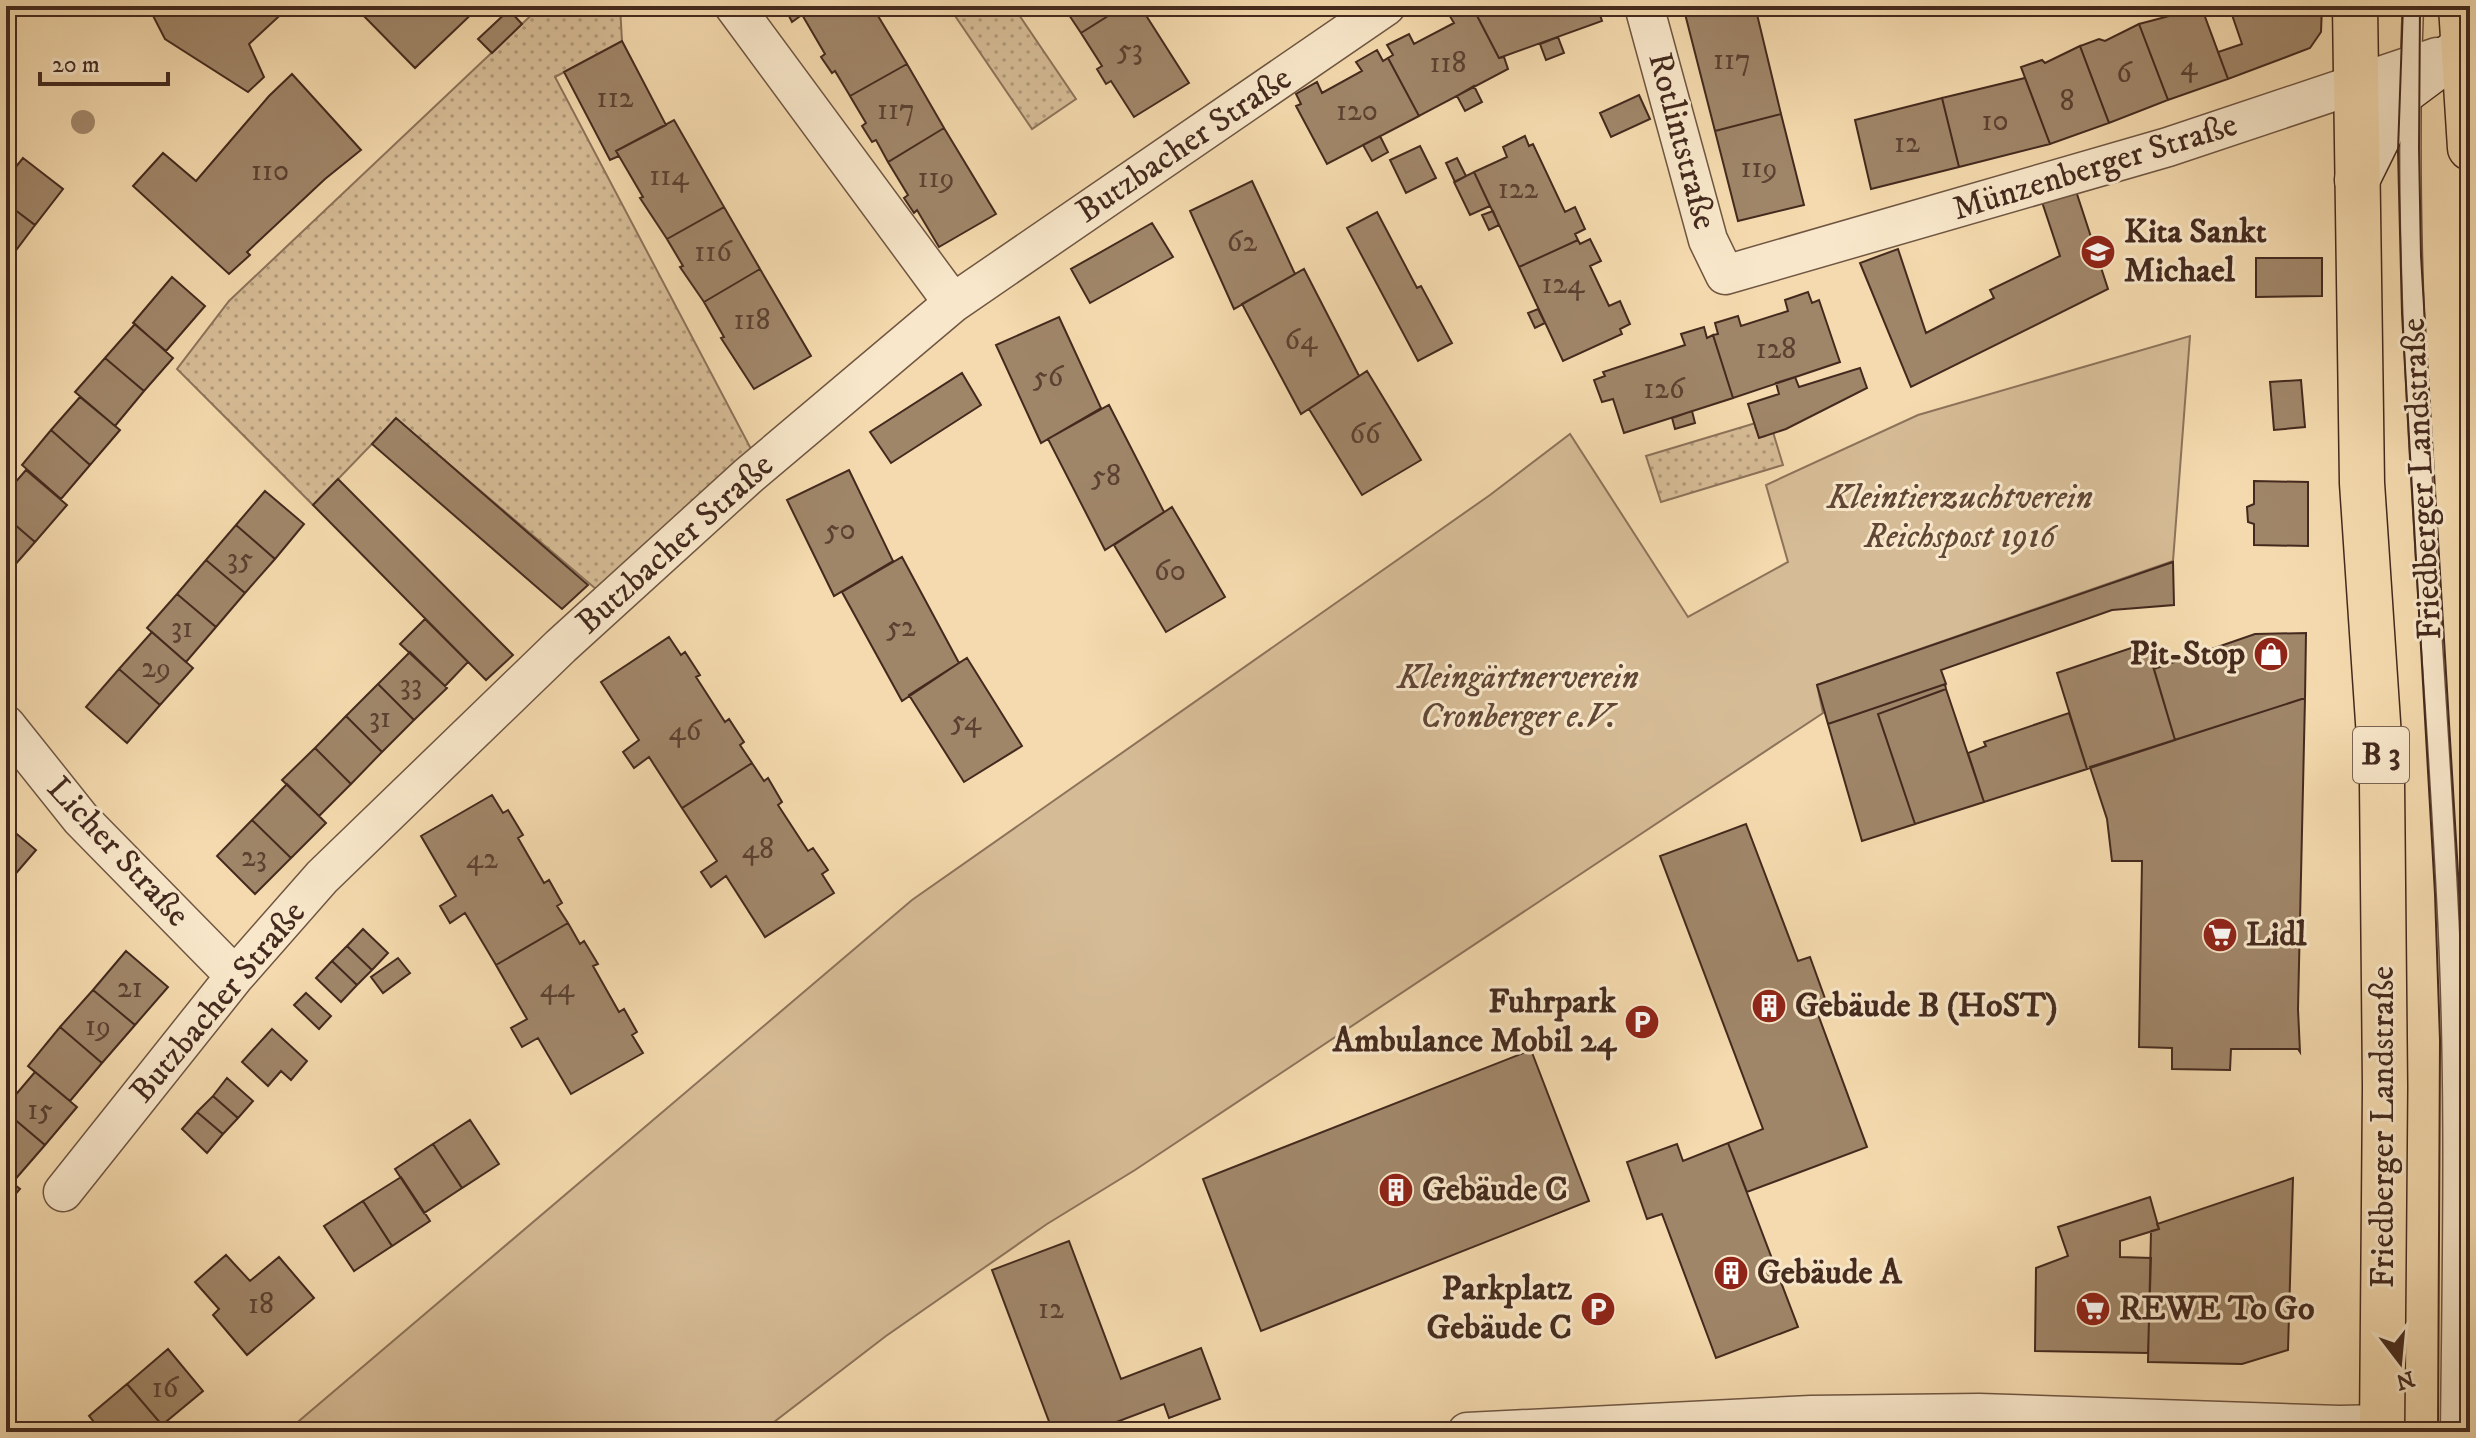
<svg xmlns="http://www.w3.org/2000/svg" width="2476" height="1438" font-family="'IM FELL DW Pica',serif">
<defs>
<pattern id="park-dots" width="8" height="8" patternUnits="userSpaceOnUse" patternTransform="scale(2)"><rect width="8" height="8" fill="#d6bc96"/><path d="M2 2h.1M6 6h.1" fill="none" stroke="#af997a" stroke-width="1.8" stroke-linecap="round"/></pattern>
</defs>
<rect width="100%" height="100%" fill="#f4daae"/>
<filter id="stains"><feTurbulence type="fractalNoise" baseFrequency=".0025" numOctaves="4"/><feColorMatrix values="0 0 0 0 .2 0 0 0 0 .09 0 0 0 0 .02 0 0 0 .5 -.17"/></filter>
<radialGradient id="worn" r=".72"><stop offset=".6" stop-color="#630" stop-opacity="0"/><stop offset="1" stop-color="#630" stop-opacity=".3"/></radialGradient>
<path fill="#d6bc96" stroke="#8d735a" stroke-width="2" d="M2190,336L2173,561L1817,685L1823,713L1135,1170L1047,1224L886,1336L761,1432H286L912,900L1490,495L1570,434L1688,617L1788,562L1766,485L1918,415Z"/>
<path fill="url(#park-dots)" stroke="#8d735a" stroke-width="2" d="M541,6H620L622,41L555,77L760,466L610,601L396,419L313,505L177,369L229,301Z
M1013,6L1076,99L1032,129L949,7Z
M1769,419L1783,465L1661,502L1646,456Z"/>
<path fill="#a08669" stroke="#442a1e" stroke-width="2" d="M148,6H290L249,44L264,77L248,92L165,39Z
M354,6H480L415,68Z
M784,6H814L792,22Z
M814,6H872L907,64L850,96L835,71L832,73L821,57L825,54L801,13Z
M1058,6H1124L1081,33L1067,12L1063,14Z
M1124,6H1140L1189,83L1134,117L1111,81L1106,84L1097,69L1102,66L1081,33Z
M1461,6H1472L1499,58L1504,57L1508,69L1419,116L1388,58L1393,55L1387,45L1409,34L1414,44L1454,23L1448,13Z
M1478,6H1597L1602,21L1499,58L1475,12L1479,9Z
M1683,6H1755L1781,114L1715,131Z
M2188,6H2201L2228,79L2168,100L2139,24L2177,14L2178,10Z
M2229,6H2322L2321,32L2310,48L2228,79L2218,52L2242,44Z
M509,10L522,24L492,53L478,39Z
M2139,24L2168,100L2109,123L2080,46L2099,39L2105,41Z
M1558,37L1564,53L1546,60L1540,44Z
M622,41L666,125L616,151L619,156L610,160L564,72Z
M2080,46L2109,123L2050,144L2021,67L2042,60L2045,63Z
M1377,50L1383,61L1388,58L1419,116L1327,164L1296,106L1301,104L1296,94L1317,82L1322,93L1362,71L1356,62Z
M907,64L944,128L888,162L876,140L872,142L862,126L866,123L850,96Z
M292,74L361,150L325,179L247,252L250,255L229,274L133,186L163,153L196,181L269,96Z
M2025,78L2050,144L1959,167L1942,98Z
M1474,86L1482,102L1465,111L1457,96Z
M1639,95L1650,119L1611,137L1600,113Z
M1942,98L1959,167L1871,189L1855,120Z
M1781,114L1804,205L1738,221L1715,131Z
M674,120L724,207L667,239L640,198L643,197L616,151Z
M944,128L996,214L939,247L917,210L914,213L904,198L908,195L888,162Z
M1380,136L1388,152L1372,161L1363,145Z
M1525,136L1529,146L1533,144L1565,212L1575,207L1585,229L1575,234L1578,240L1519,267L1474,172L1507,157L1503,147Z
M1420,146L1436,178L1406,193L1390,160Z
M23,158L63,189L35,225L6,203V179Z
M1457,158L1466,176L1455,182L1446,163Z
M1474,172L1490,206L1470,215L1454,182Z
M1252,181L1295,274L1234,309L1190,211Z
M2076,191L2108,289L1911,387L1860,263L1898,249L1926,333L1994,298L1990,290L2060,256L2042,202Z
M6,203L35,225L8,261L6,259Z
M724,207L760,269L704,302L680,267L683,266L667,239Z
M1493,211L1499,225L1489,230L1482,215Z
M1377,212L1417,288L1421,286L1452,343L1418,361L1347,228Z
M1152,223L1173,257L1090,303L1071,269Z
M1590,239L1601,261L1590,266L1609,306L1620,301L1630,324L1620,329L1622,334L1563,361L1519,267L1578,240L1580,244Z
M2256,258H2322V296L2256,297Z
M760,269L811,356L754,389L721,338L724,337L704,302Z
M1304,269L1359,376L1301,414L1242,304Z
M172,277L205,306L166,351L133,323Z
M1808,292L1812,303L1819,300L1840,362L1733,398L1713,335L1718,334L1715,323L1738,316L1741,326L1788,311L1785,300Z
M1538,309L1545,323L1535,328L1528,313Z
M1059,317L1101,408L1041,443L996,345Z
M135,324L173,358L144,391L105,358Z
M1704,327L1707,338L1713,335L1733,398L1624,433L1613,399L1602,402L1594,380L1605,376L1603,372L1685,345L1681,334Z
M105,358L144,391L115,426L75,392Z
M1860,368L1867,388L1786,429L1759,438L1748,404L1779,394L1776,383L1795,377L1799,387Z
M1367,371L1421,460L1362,495L1309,409Z
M962,373L981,405L891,463L870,432Z
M2301,380L2305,427L2274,430L2270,382Z
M80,397L120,430L90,465L51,430Z
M1109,405L1164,512L1105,550L1048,439Z
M1692,411L1695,423L1675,429L1672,418Z
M396,418L588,585L562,609L372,444Z
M51,430L90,465L61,499L22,465Z
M26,470L67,505L35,542L6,517V493Z
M849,470L893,561L834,596L787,500Z
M338,479L513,655L486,680L313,505Z
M2254,481L2308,482V546L2254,545V524L2248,522L2247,507L2254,504Z
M265,491L304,524L275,559L236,525Z
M1172,507L1225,597L1166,632L1114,545Z
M6,517L35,542L6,575Z
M236,525L275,559L245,593L206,560Z
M902,557L959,663L902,701L842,592Z
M206,560L245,593L216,627L177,594Z
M2173,562L2174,605L2112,610L1941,670L1946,684L1828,724L1817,685Z
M177,594L216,627L186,662L147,628Z
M425,619L468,662L445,686L400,644Z
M152,632L193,668L160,705L119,669Z
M2306,633L2305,698L2175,740L2154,669L2255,634Z
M669,637L681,655L685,652L700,675L696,677L725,722L729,719L744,742L740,745L752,763L682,808L649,757L634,768L623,752L639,740L601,682Z
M2146,643L2175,740L2087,769L2057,673Z
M410,652L447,688L414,720L378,684Z
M967,658L1022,746L964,782L909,695Z
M119,669L160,705L127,743L86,707Z
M378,684L414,720L382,752L346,716Z
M1945,684L1946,689L1878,714L1915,824L1862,841L1828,724Z
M1946,689L1984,802L1915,824L1878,714Z
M2305,698L2298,1009L2300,1052L2298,1049H2231L2230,1070L2172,1069V1048L2139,1047L2142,861H2112L2107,819L2090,767Z
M2069,713L2087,769L1984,802L1968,753L1986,746L1984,742Z
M346,716L382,752L351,784L315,748Z
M315,748L351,784L319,816L282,780Z
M752,763L764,781L768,778L782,802L778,805L808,851L813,848L828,870L822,874L834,893L765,937L726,876L711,887L701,872L717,861L682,808Z
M287,784L326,823L291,858L252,820Z
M492,795L503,813L508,810L523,835L518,838L544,883L549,880L562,903L557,906L568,923L496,965L465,913L450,923L440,906L456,896L421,836Z
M252,820L291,858L255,894L217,856Z
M1746,824L1798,961L1810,957L1827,1004L1816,1009L1867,1147L1747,1192L1728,1143L1763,1129L1660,856Z
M6,825L36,850L6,885Z
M568,923L580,944L584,941L598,964L593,966L619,1012L624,1009L637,1032L632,1035L643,1053L571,1094L538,1038L522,1047L511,1028L527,1019L496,965Z
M363,929L388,953L372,970L347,946Z
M347,946L372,970L357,985L332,961Z
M126,951L168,987L135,1025L93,990Z
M398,958L410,973L383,993L371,977Z
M332,961L357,985L341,1002L316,978Z
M93,990L135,1025L102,1063L60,1027Z
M306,993L331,1016L319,1029L294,1005Z
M60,1027L102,1063L70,1101L28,1066Z
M272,1029L307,1061L291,1080L281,1071L268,1086L242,1062Z
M1531,1050L1589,1201L1261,1331L1203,1179Z
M35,1072L77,1107L45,1145L6,1112V1106Z
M227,1078L253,1101L238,1118L213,1096Z
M213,1096L238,1118L223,1134L197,1112Z
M6,1112L45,1145L12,1183L6,1178Z
M197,1112L223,1134L207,1153L182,1129Z
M470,1120L499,1164L462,1188L433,1144Z
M1728,1143L1798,1327L1716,1358L1662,1214L1647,1219L1627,1162L1677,1144L1683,1161Z
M433,1144L462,1188L424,1213L395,1169Z
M401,1177L430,1221L392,1246L363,1201Z
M6,1178L20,1189L6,1205Z
M2293,1178L2288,1350L2242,1364L2148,1362L2151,1231L2159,1229L2157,1224Z
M2150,1197L2159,1229L2120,1241V1257L2151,1258L2148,1353L2035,1351L2036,1268L2068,1256L2058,1227Z
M363,1201L392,1246L354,1271L324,1226Z
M1069,1241L1121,1379L1201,1348L1220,1399L1169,1418L1164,1404L1090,1432H1053L992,1270Z
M226,1255L250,1281L279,1257L314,1298L247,1355L213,1315L219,1309L195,1282Z
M168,1349L203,1391L162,1425L127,1384Z
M127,1384L162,1425L154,1432H102L89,1416Z
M95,1424L102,1432H85Z"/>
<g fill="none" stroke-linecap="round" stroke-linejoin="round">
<defs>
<path id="lane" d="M2413,6C2401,303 2432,598 2447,894C2457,1073 2453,1253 2451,1432"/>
<path id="street" d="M734,6L953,303
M1644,6L1708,240L1725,275L2168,147L2437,57
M6,725L81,819L235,976
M63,1192L235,976L322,877L561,646L748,476L953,303L1386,6
M1467,1432L1811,1415L1979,1413L2340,1425L2382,1424"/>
<path id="secondary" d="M2357,180L2399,95L2462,48L2470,46"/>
<path id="primary" d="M2355,6L2362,483L2382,782L2385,1087L2382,1432
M2461,6L2470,148"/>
</defs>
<use href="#lane" stroke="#705642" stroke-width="23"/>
<use href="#street" stroke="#705642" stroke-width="41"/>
<use href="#secondary" stroke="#442a1e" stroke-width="47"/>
<use href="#primary" stroke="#442a1e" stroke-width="47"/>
<use href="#lane" stroke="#f8e7ca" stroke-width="20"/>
<use href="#street" stroke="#f8e7ca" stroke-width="38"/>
<use href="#secondary" stroke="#f8e7ca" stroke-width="44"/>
<use href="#primary" stroke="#f4daae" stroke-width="44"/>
<path stroke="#442a1e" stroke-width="2" d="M2403,6L2398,151L2402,314L2435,894L2440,1040L2438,1432
M2420,6L2419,148L2421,256L2459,890L2464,1041L2460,1432"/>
</g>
<circle fill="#a3896c" cx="83" cy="122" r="12"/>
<defs>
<symbol id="school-disc" viewBox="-11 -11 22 22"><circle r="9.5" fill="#8f2418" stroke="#f8e7ca"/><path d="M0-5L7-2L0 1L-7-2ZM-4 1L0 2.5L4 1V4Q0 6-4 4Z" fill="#fff"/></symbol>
<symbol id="shop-disc" viewBox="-11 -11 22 22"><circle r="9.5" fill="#8f2418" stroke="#f8e7ca"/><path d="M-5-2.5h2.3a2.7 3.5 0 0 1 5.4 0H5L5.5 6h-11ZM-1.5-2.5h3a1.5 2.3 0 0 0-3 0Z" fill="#fff"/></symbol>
<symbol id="supermarket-disc" viewBox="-11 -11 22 22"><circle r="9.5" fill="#8f2418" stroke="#f8e7ca"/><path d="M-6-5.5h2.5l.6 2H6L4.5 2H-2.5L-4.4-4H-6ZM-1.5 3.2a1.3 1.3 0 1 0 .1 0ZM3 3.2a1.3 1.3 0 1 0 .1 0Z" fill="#fff"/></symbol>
<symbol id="building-disc" viewBox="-11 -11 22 22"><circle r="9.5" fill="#8f2418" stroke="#f8e7ca"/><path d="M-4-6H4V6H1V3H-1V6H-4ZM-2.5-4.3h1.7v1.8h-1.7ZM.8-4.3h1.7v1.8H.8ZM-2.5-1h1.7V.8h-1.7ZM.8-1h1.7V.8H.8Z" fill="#fff"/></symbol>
<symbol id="parking-disc" viewBox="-11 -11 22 22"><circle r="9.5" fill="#8f2418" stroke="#f8e7ca"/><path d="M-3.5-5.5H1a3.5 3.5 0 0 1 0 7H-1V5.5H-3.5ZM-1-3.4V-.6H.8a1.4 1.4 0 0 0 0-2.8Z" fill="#fff"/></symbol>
</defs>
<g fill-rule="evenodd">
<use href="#school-disc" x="2078" y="232" width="40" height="40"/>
<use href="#shop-disc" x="2251" y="634" width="40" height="40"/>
<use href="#supermarket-disc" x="2200" y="915" width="40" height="40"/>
<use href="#building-disc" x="1749" y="986" width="40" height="40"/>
<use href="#parking-disc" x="1622" y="1002" width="40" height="40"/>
<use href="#building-disc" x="1376" y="1170" width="40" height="40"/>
<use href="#building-disc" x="1711" y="1253" width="40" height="40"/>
<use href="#parking-disc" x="1578" y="1289" width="40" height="40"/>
<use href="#supermarket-disc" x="2073" y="1289" width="40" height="40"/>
</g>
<g text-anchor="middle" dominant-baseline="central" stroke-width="6" stroke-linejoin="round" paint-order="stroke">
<g font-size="30" fill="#5b4131">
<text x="1130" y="50">53</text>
<text x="1732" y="60">117</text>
<text x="1448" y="63">118</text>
<text x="2189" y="66">4</text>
<text x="2124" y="73">6</text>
<text x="615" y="98">112</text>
<text x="2067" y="101">8</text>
<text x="896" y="110">117</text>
<text x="1357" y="111">120</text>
<text x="1995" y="121">10</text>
<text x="1907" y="143">12</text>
<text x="1759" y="168">119</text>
<text x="270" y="171">110</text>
<text x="669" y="176">114</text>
<text x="936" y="178">119</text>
<text x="1518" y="189">122</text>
<text x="1242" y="242">62</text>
<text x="713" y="252">116</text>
<text x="1563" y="284">124</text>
<text x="752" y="320">118</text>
<text x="1301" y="340">64</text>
<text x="1776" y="349">128</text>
<text x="1048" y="377">56</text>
<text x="1664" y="389">126</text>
<text x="1365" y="434">66</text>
<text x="1106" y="476">58</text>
<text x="840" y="530">50</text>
<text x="240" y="559">35</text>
<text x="1170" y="571">60</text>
<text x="901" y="627">52</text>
<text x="182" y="628">31</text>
<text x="156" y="668">29</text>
<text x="411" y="685">33</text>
<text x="380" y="718">31</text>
<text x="966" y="721">54</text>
<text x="685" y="731">46</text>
<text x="758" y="849">48</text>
<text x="254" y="857">23</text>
<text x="482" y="859">42</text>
<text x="130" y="988">21</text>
<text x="557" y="988">44</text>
<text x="98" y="1026">19</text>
<text x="40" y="1110">15</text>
<text x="261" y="1304">18</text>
<text x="1051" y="1309">12</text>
<text x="165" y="1388">16</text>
</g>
<rect fill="#f8e7ca" stroke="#7a6352" stroke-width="2" x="2353" y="727" width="56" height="56" rx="6"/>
<g font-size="32" font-weight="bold" fill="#442a1e">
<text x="2381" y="755">B 3</text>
</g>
<g font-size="34" fill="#442a1e" stroke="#f8e7ca">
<text transform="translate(1682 141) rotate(75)">Rotlintstraße</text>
<text transform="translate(1184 145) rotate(-34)">Butzbacher Straße</text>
<text transform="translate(2095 167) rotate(-17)">Münzenberger Straße</text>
<text transform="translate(2422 479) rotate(-93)">Friedberger Landstraße</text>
<text transform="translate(675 544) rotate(-42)">Butzbacher Straße</text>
<text transform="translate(118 852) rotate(47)">Licher Straße</text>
<text transform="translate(218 1002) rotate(-50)">Butzbacher Straße</text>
<text transform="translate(2383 1127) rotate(-90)">Friedberger Landstraße</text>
</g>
<g font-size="34" font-weight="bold" fill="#442a1e" stroke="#f8e7ca" text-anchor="start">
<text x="2124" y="232">Kita Sankt<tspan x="2124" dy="39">Michael</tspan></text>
<text x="2245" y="654" text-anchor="end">Pit-Stop</text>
<text x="2246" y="935">Lidl</text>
<text x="1616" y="1002" text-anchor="end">Fuhrpark<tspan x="1616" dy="39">Ambulance Mobil 24</tspan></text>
<text x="1795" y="1006">Gebäude B (HoST)</text>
<text x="1422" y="1190">Gebäude C</text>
<text x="1757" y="1273">Gebäude A</text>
<text x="1572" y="1289" text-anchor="end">Parkplatz<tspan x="1572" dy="39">Gebäude C</tspan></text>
<text x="2119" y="1309">REWE To Go</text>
</g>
<g font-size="34" font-style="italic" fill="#614736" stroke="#f8e7ca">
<text x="1960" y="498">Kleintierzuchtverein<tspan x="1960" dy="39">Reichspost 1916</tspan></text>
<text x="1518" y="678">Kleingärtnerverein<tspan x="1518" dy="39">Cronberger e.V.</tspan></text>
</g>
</g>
<rect width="2476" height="1438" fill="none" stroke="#f4daae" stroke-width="32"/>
<rect x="8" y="8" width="2460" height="1422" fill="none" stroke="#442a1e" stroke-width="4"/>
<rect x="16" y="16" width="2444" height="1406" fill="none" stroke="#442a1e" stroke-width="2"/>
<g transform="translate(2400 1362) rotate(164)" stroke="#f8e7ca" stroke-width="6" paint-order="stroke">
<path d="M0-6L14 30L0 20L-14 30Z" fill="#442a1e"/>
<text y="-12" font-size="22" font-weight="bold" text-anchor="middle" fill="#442a1e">N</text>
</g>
<path d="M40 72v12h128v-12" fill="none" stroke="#442a1e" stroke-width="4"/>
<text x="52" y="72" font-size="24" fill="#442a1e" stroke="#f8e7ca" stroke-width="6" paint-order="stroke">20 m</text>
<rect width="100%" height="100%" filter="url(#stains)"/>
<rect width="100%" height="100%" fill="url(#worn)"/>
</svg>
